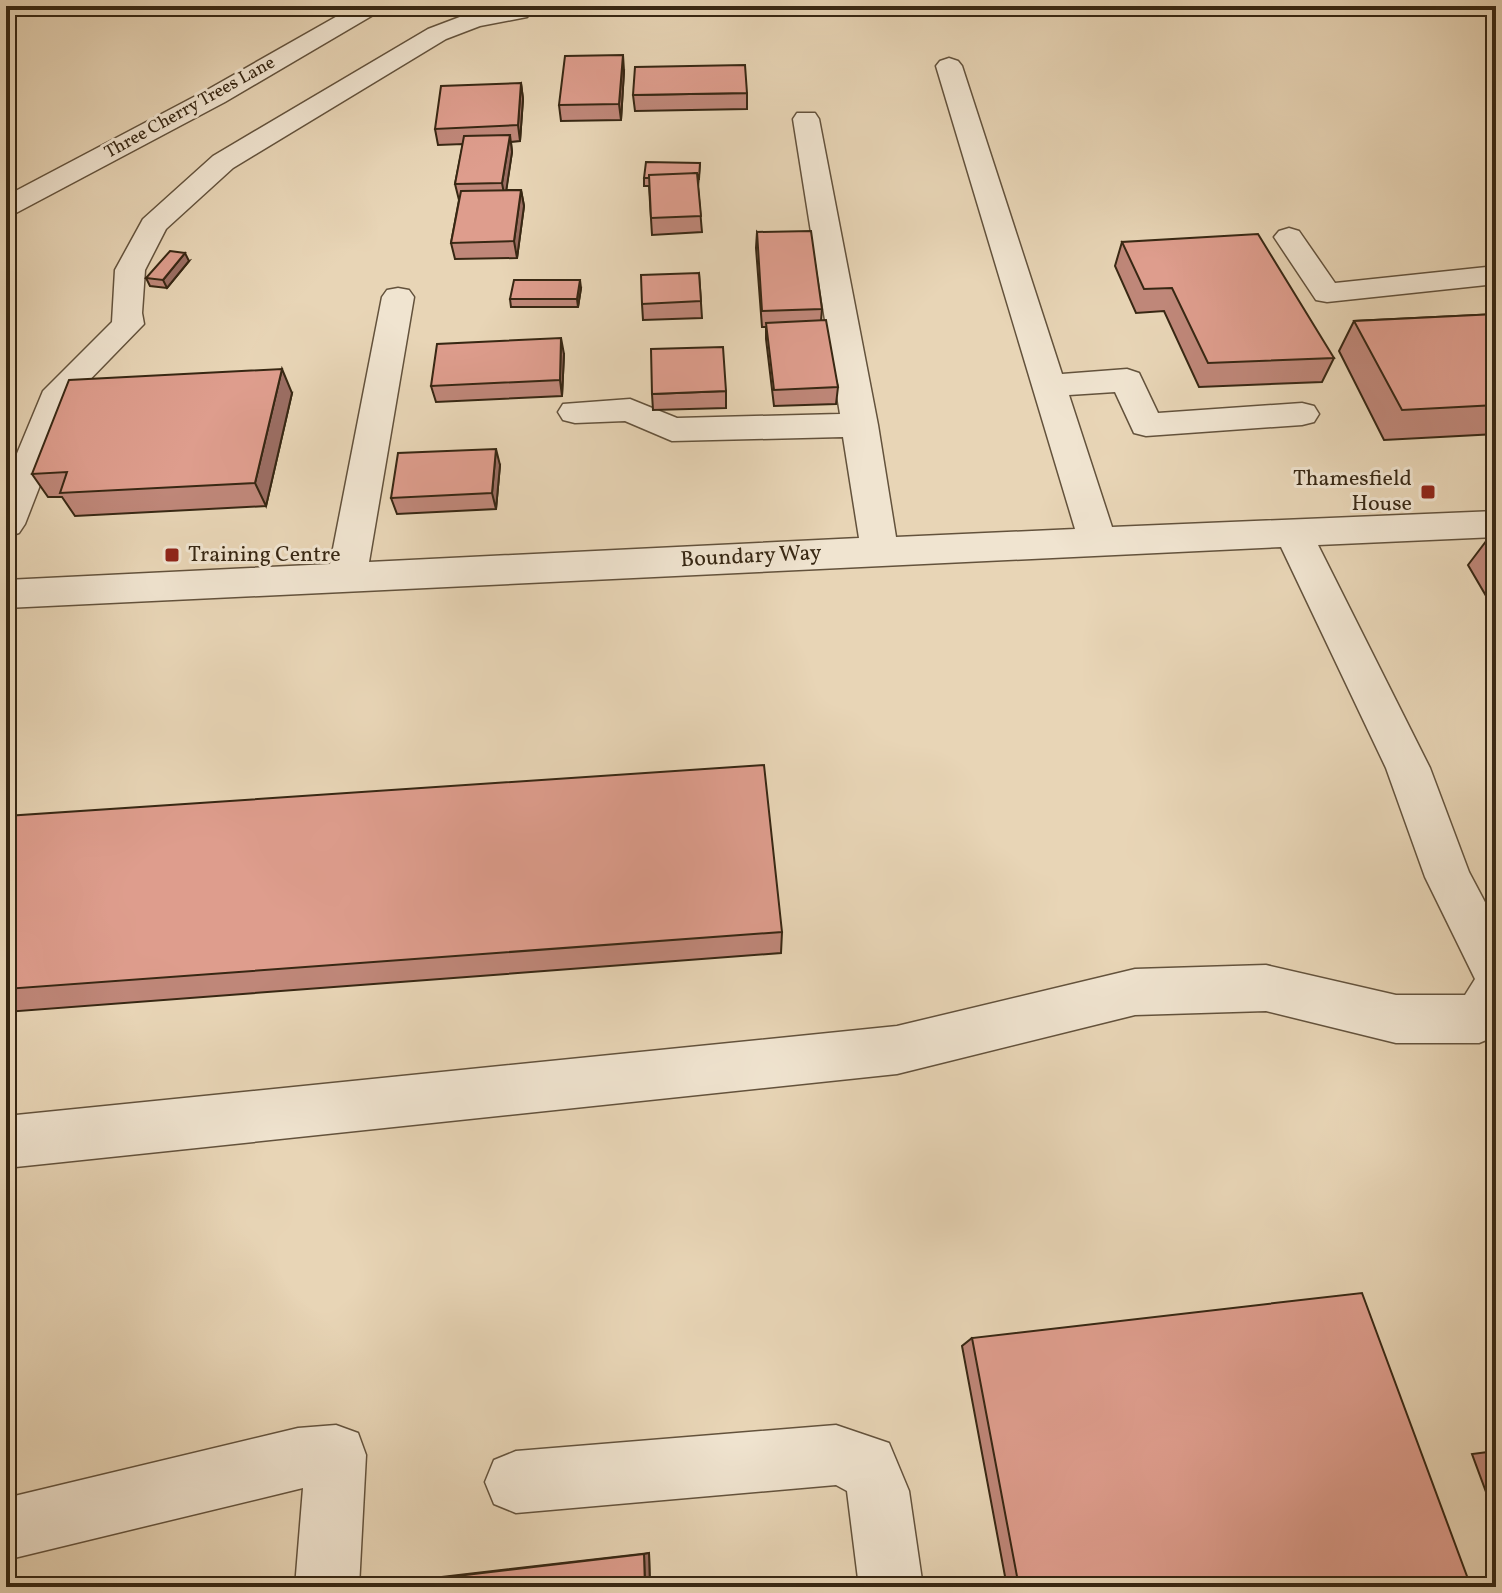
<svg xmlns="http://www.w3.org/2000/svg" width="1502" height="1593" font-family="Vollkorn,serif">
<rect width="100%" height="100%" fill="#e8d5b6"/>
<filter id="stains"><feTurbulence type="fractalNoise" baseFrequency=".0025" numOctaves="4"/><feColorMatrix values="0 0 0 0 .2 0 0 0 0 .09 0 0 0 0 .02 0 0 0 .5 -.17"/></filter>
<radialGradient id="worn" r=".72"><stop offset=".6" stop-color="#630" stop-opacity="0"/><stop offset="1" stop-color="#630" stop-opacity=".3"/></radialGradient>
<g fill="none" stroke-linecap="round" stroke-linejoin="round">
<defs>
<path id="minor" d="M355,6H384L380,11L225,102L16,213L6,216V196L207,90Z
M512,6L527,7L531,12L527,17L480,26L446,39L233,168L166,229L145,270L142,313L144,324L75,395L25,524L19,533L6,537V480L43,391L112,322L115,270L143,219L213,156L428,29L465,15Z
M949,58L958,61L962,66L1062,374L1127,369L1139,373L1158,413L1302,403L1314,406L1319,414L1314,422L1302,425L1146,436L1134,433L1115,392L1069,395L1112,527L1496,511V537L1318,545L1430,768L1469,872L1496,923V1036L1479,1043H1396L1266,1011L1135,1015L897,1074L6,1168V1116L897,1026L1135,969L1266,965L1396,995H1465L1475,979L1425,877L1386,768L1281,547L6,608V580L330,564L382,297L387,290L398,288L409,290L414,297L369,562L859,538L843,437L672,441L625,421L575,423L563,420L558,412L563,404L630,399L677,418L840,414L793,119L797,113H815L819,119L878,425L896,537L1075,529L936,66L940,61Z
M1289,228L1299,231L1335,283L1496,266V284L1327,302L1316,300L1274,237L1279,231Z
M336,1425L358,1433L366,1455L359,1587H295L303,1488L6,1560V1498L298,1428Z
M836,1425L889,1443L909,1491L923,1587H859L847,1491L836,1485L516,1513L494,1504L485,1482L494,1460L516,1451Z"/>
</defs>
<use href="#minor" stroke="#63523c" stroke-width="3"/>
<use href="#minor" fill="#f0e4d0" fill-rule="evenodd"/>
</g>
<path fill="#bf8779" stroke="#372713" stroke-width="2" d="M624,71L621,120L561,121L559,105Z
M521,83L523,99L520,141L511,142L512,152L506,190H521L524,206L517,258L455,259L451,243L459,200L455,184L463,144L438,145L435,129Z
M747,93V109L635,111L633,95Z
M700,163L698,187L702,232L652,235L649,186H644V178Z
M757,232L822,309L821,321L838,387L836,404L774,406L766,339V327H762L756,248Z
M1122,242L1334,358L1322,382L1199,387L1164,311L1136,313L1115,266Z
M189,261L167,288L150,286L146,278Z
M699,273L702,318L643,320L642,304Z
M581,288L578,307H511L510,299Z
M1496,314V434L1384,440L1339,351L1354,321Z
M564,354L562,396L436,402L431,386Z
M726,391V408L653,410L652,394Z
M292,393L266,506L75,516L62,497H48L32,474Z
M500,465L496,509L397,514L391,498Z
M1490,536H1496V613L1468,565Z
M6,816L782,932L781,953L6,1012Z
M972,1338L1471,1587H1007L962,1346Z
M1496,1451V1519L1472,1454Z
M649,1553L650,1587L372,1586L390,1583Z"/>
<path fill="#9b6e63" stroke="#372713" stroke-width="2" d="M623,55L624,71L621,120L619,104Z
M521,83L523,99L520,141L518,125Z
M510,135L512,152L505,199L502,183Z
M521,190L524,206L517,258L514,241Z
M185,253L189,261L167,288L163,280Z
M580,280L581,288L578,307L577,299Z
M561,338L564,354L562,396L560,380Z
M282,369L292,393L266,506L255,483Z
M496,449L500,465L496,509L492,493Z
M649,1553L650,1587H645L644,1554Z"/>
<path fill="#de9d8d" stroke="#372713" stroke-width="2" d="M623,55L619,104L559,105L565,56Z
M745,65L747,93L633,95L635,67Z
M521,83L518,125L435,129L441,86Z
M510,135L502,183L455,184L464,136Z
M646,162L700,163L699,179H698L697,173L649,175V178H644Z
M697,173L701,216L651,218L649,175Z
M521,190L514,241L451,243L461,191Z
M811,231L822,309L762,311L757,232Z
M1258,234L1334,358L1208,363L1172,288L1144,289L1122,242Z
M170,251L185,253L163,280L146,278Z
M699,273L701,301L642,304L641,275Z
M514,280H580L577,299H510Z
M1496,314V405L1402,410L1354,321Z
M826,320L838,387L774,390L766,323Z
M561,338L560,380L431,386L437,344Z
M723,347L726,391L652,394L651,349Z
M282,369L255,483L60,493L67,472L32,474L69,380Z
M496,449L492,493L391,498L398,453Z
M1490,536H1496V547Z
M764,765L782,932L6,989V816Z
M1362,1293L1471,1587H1019L972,1338Z
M644,1554L645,1587H372V1586Z"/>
<g fill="#8f2418" stroke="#f0e4d0" stroke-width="3">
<rect x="1420" y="484" width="16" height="16" rx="4"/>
<rect x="164" y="547" width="16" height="16" rx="4"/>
</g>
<g text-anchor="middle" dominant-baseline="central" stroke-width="6" stroke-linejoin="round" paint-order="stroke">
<g font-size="18" fill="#372713" stroke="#f0e4d0">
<text transform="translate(190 108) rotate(-29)">Three Cherry Trees Lane</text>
</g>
<g font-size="22" fill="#372713" stroke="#f0e4d0" text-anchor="end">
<text x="1412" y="479">Thamesfield<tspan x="1412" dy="25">House</tspan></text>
<text x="188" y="555" text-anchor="start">Training Centre</text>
</g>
<g font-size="22" fill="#372713" stroke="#f0e4d0">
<text transform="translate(751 557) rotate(-3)">Boundary Way</text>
</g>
</g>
<rect width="1502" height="1593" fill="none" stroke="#e8d5b6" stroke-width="32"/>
<rect x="8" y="8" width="1486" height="1577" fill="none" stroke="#372713" stroke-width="4"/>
<rect x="16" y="16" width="1470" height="1561" fill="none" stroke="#372713" stroke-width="2"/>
<rect width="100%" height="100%" filter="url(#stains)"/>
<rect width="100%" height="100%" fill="url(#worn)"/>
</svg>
